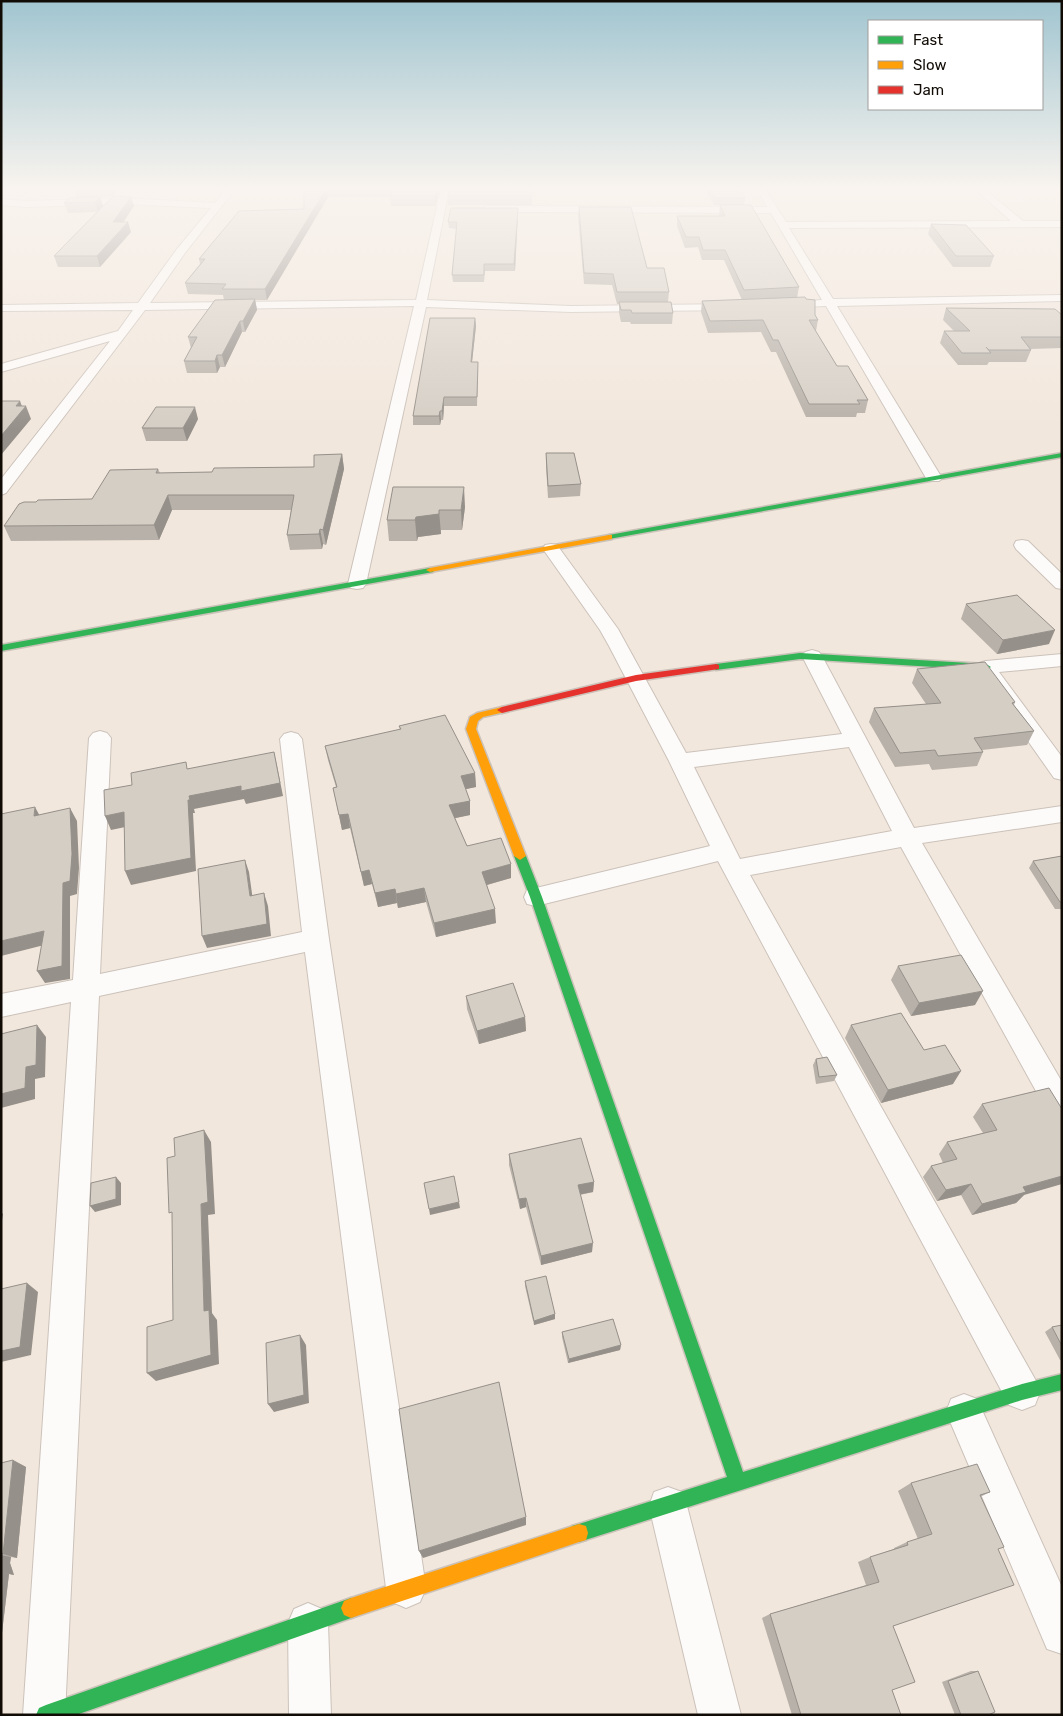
<svg xmlns="http://www.w3.org/2000/svg" width="1063" height="1716" font-family="Rubik,sans-serif">
<rect width="100%" height="100%" fill="#f2e7dc"/>
<g fill="none" stroke-linecap="round" stroke-linejoin="round">
<defs>
<path id="street" d="M227,189H235L185,253L150,303L416,300L441,189H449L427,300L571,306L733,304L739,307L733,310L571,312L426,307L366,584L363,588L357,589L351,588L348,584L414,306L145,310L6,493L1,495V479L110,341L1,372V364L118,331L133,310L1,311V305L138,303L177,249L211,208L123,204L26,207L1,205V199L26,201L123,198L215,203Z
M757,189H765L786,222L1011,221L975,189H984L1023,221H1062V227L789,228L833,299L1062,295V301L837,306L942,478L939,481H929L926,478L826,306L784,308L778,305L784,302L822,300L771,213L486,212L481,209L486,206L767,207Z
M1022,540L1028,541L1062,574V589L1056,588L1016,549L1014,545L1016,541Z
M551,544L557,545L618,629L686,753L842,734L802,656L805,652L812,650L819,652L822,656L914,828L1062,806V822L922,843L1062,1082V1123L1052,1120L901,847L750,875L1035,1379L1040,1392L1035,1405L1022,1410L1009,1405L718,861L536,906L527,904L524,897L527,890L536,888L710,846L669,761L609,646L600,630L543,549L545,545ZM849,747L892,831L740,859L694,767Z
M1062,654V666L999,672L1062,757V780L1054,778L976,667L979,663L986,661Z
M100,731L107,733L111,738L100,974L302,932L280,739L284,734L291,732L298,734L302,739L329,939L426,1588L420,1602L406,1608L392,1602L386,1588L305,952L99,996L65,1715H23L71,1002L1,1017V994L73,980L89,738L93,733Z
M964,1394L977,1399L1062,1587V1654L1047,1649L946,1412L951,1399Z
M668,1487L682,1492L687,1506L741,1715H698L649,1506L654,1492Z
M308,1603L322,1609L328,1623L331,1715H289L288,1623L294,1609Z"/>
<path id="fast" d="M1062,453V457L609,539L605,537L609,535Z
M430,568L434,570L433,572L1,651V645Z
M800,653L986,664L991,667L986,670L800,659L716,670L711,667L716,664Z
M520,852L526,856L542,897L743,1472L1022,1384L1062,1374V1390L1022,1400L579,1542L572,1540L570,1533L572,1526L579,1524L727,1477L530,897L514,856Z
M351,1598L358,1601L361,1608L358,1615L351,1618L76,1715H36L39,1708L46,1705Z"/>
<path id="slow" d="M609,535H612V539L430,572L426,570L430,568Z
M502,707L505,708L507,710L505,712L483,717L478,721L476,729L526,856L520,860L514,856L466,729L470,717L477,713Z
M579,1524L586,1526L588,1533L586,1540L579,1542L351,1618L344,1615L341,1608L344,1601L351,1598Z"/>
<path id="jam" d="M716,664L719,665V669L636,681L502,713L497,710L502,707L636,675Z"/>
</defs>
<use href="#street" stroke="#cbc2ba" stroke-width="2"/>
<use href="#fast" stroke="#cbc2ba" stroke-width="3"/>
<use href="#slow" stroke="#cbc2ba" stroke-width="3"/>
<use href="#jam" stroke="#cbc2ba" stroke-width="3"/>
<use href="#street" fill="#fdfbfa" fill-rule="evenodd"/>
<use href="#fast" fill="#30b455" fill-rule="evenodd"/>
<use href="#slow" fill="#ff9f0a" fill-rule="evenodd"/>
<use href="#jam" fill="#e5322d" fill-rule="evenodd"/>
</g>
<path fill="#b7b1a9" d="M74,189H119L112,196L100,197L103,206L131,197L134,206L123,222L131,232L100,267H58L54,256L97,212L68,213L64,203L76,198Z
M304,189H440L435,206H391L390,197H328L267,300H255L257,310L245,332H242L225,367H220L217,373H187L184,361L191,348L188,337L224,300L223,295L188,294L185,283L200,264L199,259L304,209Z
M532,189V205H448V196Z
M705,189H740L745,198L744,205H714Z
M720,205L799,287L797,298L815,315L818,320L816,331L837,366L868,400L865,413H857L856,417H806L776,352H771L761,332L708,333L701,312L702,301L742,300L724,260H702L698,247L685,248L677,226V216H719Z
M579,207L647,268L669,292L668,302L673,313L672,324H631L630,322H621L619,313V304H617L612,285L584,284L578,216Z
M518,208L515,271H485L484,282H453L452,275L457,229L449,228L448,222Z
M931,224L994,256L990,267H953L928,234Z
M946,308L1062,315V348L1030,349L1031,350L1026,362H989L987,365H958L940,343L944,331H954L943,320Z
M475,318L476,326L472,362H478L477,406H444L443,420H441L440,425H413V416Z
M198,419L187,441H146L142,428Z
M546,453L581,484L580,496L548,498L546,466Z
M342,454L344,469L326,545L323,544L322,549L290,550L287,535L291,510H172L159,540L11,541L4,526L36,502L92,499L158,469L160,473L212,472L314,467Z
M393,487L465,507L462,530H441V534L418,537L417,541H389L387,520Z
M966,604L1049,644L997,654L961,619Z
M917,669L1015,702L1014,705L1034,731L1027,745L982,750L983,752L977,766L932,770L929,764L895,767L869,722L874,708L926,704L912,683Z
M399,726L475,773L476,787L465,789L470,801V815L455,818L467,846L511,878L487,885L496,923L436,937L426,902L398,908L397,903L378,907L372,884L364,886L350,828L342,830L333,788L336,787L328,760L325,746L400,730Z
M1062,856V909H1055L1029,868L1033,861Z
M898,966L975,1005L911,1016L891,980Z
M466,996L525,1017L526,1031L479,1044L467,1009Z
M851,1025L924,1050L953,1084L881,1103L845,1038Z
M816,1059L837,1075L834,1081L816,1084L813,1065Z
M1049,1088L1024,1195L1016,1203L972,1215L961,1195L937,1201L923,1177L931,1166L943,1163L939,1154L947,1142L983,1133L973,1117L982,1104Z
M509,1154L594,1182L593,1192L580,1195L592,1252L541,1265L526,1207L520,1209L509,1165Z
M525,1281L555,1314V1319L534,1325L525,1286Z
M1062,1325V1360H1060L1045,1332L1052,1327Z
M562,1332L621,1345L620,1350L568,1363L562,1337Z
M13,1460L26,1467L17,1558L11,1557L10,1563L14,1575L9,1574L1,1641V1463Z
M911,1483L990,1492L980,1497L998,1549L893,1626L892,1690L901,1715H792L762,1618L770,1614L866,1585L858,1562L870,1557L894,1549V1548L907,1542L918,1539L898,1491Z
M971,1671H978L988,1715H955L942,1682Z"/>
<path fill="#95908a" d="M110,189H119L112,196Z
M326,189H327L328,197L267,300L265,289Z
M437,189H440L435,206V196Z
M100,197L103,206L98,212L95,202Z
M131,197L134,206L116,233L113,222Z
M518,208V215L515,271L514,264Z
M128,222L131,232L100,267L97,256Z
M255,299L257,310L245,332L243,321Z
M475,318L476,326L471,371V362Z
M240,321L242,332L225,367L222,355Z
M217,355L220,367L217,373L215,361Z
M444,397V406L443,420L442,411Z
M20,401L23,409L26,406L31,419L1,455V436L16,406Z
M195,407L198,419L187,441L183,428Z
M440,411L441,420L440,425L439,416Z
M342,454L344,469L326,545L323,530Z
M464,487L465,507L462,530L461,510Z
M168,495L172,510L159,540L154,525Z
M439,510L441,534L418,537L417,541L415,520L416,517Z
M320,529L323,544L322,549L319,534Z
M1055,630L1049,644L997,654L1003,640Z
M274,752L277,766L283,796L246,804L244,799L194,809L195,813H193L196,871L131,885L125,871L188,800L189,796Z
M475,773L476,787L462,790L461,776Z
M470,801V815L451,819L449,805Z
M35,807L42,820L34,816Z
M70,808L77,821L79,868L77,894L70,896V979L45,983L37,971L63,883Z
M124,812L130,826L111,830L105,816Z
M348,814L350,828L342,830L339,815Z
M245,860L249,872L254,908L250,896Z
M511,864V878L483,886L482,872Z
M369,870L372,884L364,886L361,872Z
M424,888L426,902L398,908L396,894Z
M395,889L397,903L378,907L375,893Z
M264,893L268,906L271,936L207,948L202,936Z
M495,909L496,923L436,937L434,923Z
M44,931L52,943L1,956V941Z
M983,991L975,1005L911,1016L919,1003Z
M525,1017L526,1031L479,1044L477,1031Z
M37,1025L46,1037L45,1077L35,1079V1099L1,1108V1094L26,1067Z
M961,1071L953,1084L881,1103L888,1090Z
M204,1130L211,1142L215,1214L208,1215L212,1313L217,1320L219,1364L156,1381L147,1373L204,1311L201,1204Z
M1062,1176V1184L1024,1195L1016,1203L972,1215L982,1204L1023,1187Z
M116,1177L121,1183V1205L95,1212L90,1206Z
M594,1182L593,1192L577,1195L578,1185Z
M971,1184L961,1195L937,1201L946,1190Z
M526,1198V1207L520,1209L519,1199Z
M459,1202L460,1208L430,1215L429,1209Z
M1,1212L3,1214L1,1226Z
M593,1243L592,1252L541,1265V1256Z
M27,1283L38,1292L31,1355L1,1362V1351Z
M555,1314V1319L534,1325V1321Z
M300,1335L306,1345L309,1403L274,1412L268,1404Z
M621,1345L620,1350L568,1363L569,1359Z
M13,1460L26,1467L17,1558L3,1554Z
M526,1517V1525L423,1558L419,1551Z
M1,1555L11,1557L10,1563L14,1575L1,1572Z
M1,1572L9,1574L1,1641Z"/>
<path fill="#d5cec5" stroke="#95908a" d="M304,189H326L265,289H222L226,284L185,283L205,259H199L239,211L304,209Z
M393,189H437L435,196H390Z
M449,189H532V196H448Z
M709,189H740L745,198H715Z
M113,196L131,197L113,222H128L97,256H54Z
M100,197L95,202L64,203L69,198Z
M720,205H751L799,287L744,290L725,250H703L699,237H686L677,216H725Z
M579,207H631L647,268H664L669,292H617L613,274L584,273Z
M451,208H518L514,264H484V275H452L457,222H448Z
M931,224L966,225L994,256H956Z
M805,297L806,299L815,300V315L818,320H809L837,366H848L868,400H857L860,404H809L778,340H773L763,320L710,321L702,301Z
M255,299L243,321H240L222,355H217L215,361H184L197,337H188L215,300Z
M619,302H671L673,313H632L631,310H621Z
M946,308L1055,309L1062,315V337H1021L1031,350H989L986,347L991,353H962L944,331H970Z
M430,318H475L471,362H478L477,397H444L442,411H440L439,416H413Z
M1,401H20L16,406H26L1,436Z
M156,407H195L183,428H142Z
M546,453H574L581,484L548,486Z
M342,454L323,530L320,529L319,534L287,535L294,495H168L154,525L4,526L19,504L24,502H36L38,500L92,499L110,470L158,469L156,473L212,472L214,468L314,467V455Z
M393,487H464L461,510H439V514L416,517L415,520H387Z
M1017,595L1055,630L1003,640L966,604Z
M985,662L1015,702L1012,703L1034,731L974,738L983,752L938,756L935,750L900,753L874,708L941,703L917,669Z
M445,715L475,773L461,776L470,801L449,805L467,846L501,838L511,864L482,872L495,909L434,923L424,888L396,894L395,889L375,893L369,870L361,872L348,814L339,815L333,788L337,787L325,746L401,729L399,726Z
M274,752L280,783L241,791V786L189,796L190,800H188L191,858L125,871L124,812L105,816L104,790L132,785L131,773L186,762L187,769Z
M35,807L34,816L70,808L72,854L70,881L63,883L62,966L37,971L44,931L1,941V814Z
M1062,856V902H1060L1033,861Z
M245,860L250,896L264,893L267,924L202,936L198,869Z
M961,955L983,991L919,1003L898,966Z
M513,983L525,1017L477,1031L466,996Z
M901,1013L924,1050L945,1045L961,1071L888,1090L851,1025Z
M37,1025L36,1065L26,1067L25,1088L1,1094V1034Z
M827,1057L837,1075L819,1077L816,1059Z
M1049,1088L1062,1109V1176L1023,1187L1026,1192L982,1204L971,1184L946,1190L931,1166L957,1159L947,1142L997,1130L982,1104Z
M204,1130L208,1202L201,1204L204,1311L209,1310L211,1355L147,1373V1327L173,1320L172,1212L169,1213L167,1158L175,1156L174,1138Z
M581,1138L594,1182L578,1185L593,1243L541,1256L526,1198L519,1199L509,1154Z
M454,1176L459,1202L429,1209L424,1183Z
M116,1177V1199L90,1206L91,1183Z
M546,1276L555,1314L534,1321L525,1281Z
M27,1283L20,1347L1,1351V1289Z
M613,1319L621,1345L569,1359L562,1332Z
M1062,1325V1346L1052,1327Z
M300,1335L304,1395L268,1404L266,1343Z
M499,1382L526,1517L419,1551L399,1409Z
M13,1460L3,1554L1,1553V1463Z
M977,1464L990,1492L980,1495L1004,1547L998,1549L1014,1585L893,1626L915,1682L892,1690L901,1715H801L770,1614L879,1582L870,1557L908,1545L907,1542L932,1534L911,1483Z
M978,1671L995,1712L988,1715H961L948,1681Z"/>
<linearGradient id="sky" x2="0" y2="1"><stop stop-color="#a1c5d0"/><stop offset="0.44" stop-color="#f9f4ef"/><stop offset="1" stop-color="#f9f4ef" stop-opacity="0"/></linearGradient>
<rect width="1063" height="429" fill="url(#sky)"/>
<rect width="1063" height="1716" fill="none" stroke="#110b05" stroke-width="5"/>
<rect x="868" y="20" width="175" height="90" fill="#ffffff" stroke="#a09d9b"/>
<rect x="878" y="36" width="25" height="8" fill="#30b455" stroke="#a09d9b"/>
<text x="913" y="45" font-size="15" fill="#110b05">Fast</text>
<rect x="878" y="61" width="25" height="8" fill="#ff9f0a" stroke="#a09d9b"/>
<text x="913" y="70" font-size="15" fill="#110b05">Slow</text>
<rect x="878" y="86" width="25" height="8" fill="#e5322d" stroke="#a09d9b"/>
<text x="913" y="95" font-size="15" fill="#110b05">Jam</text>
</svg>
